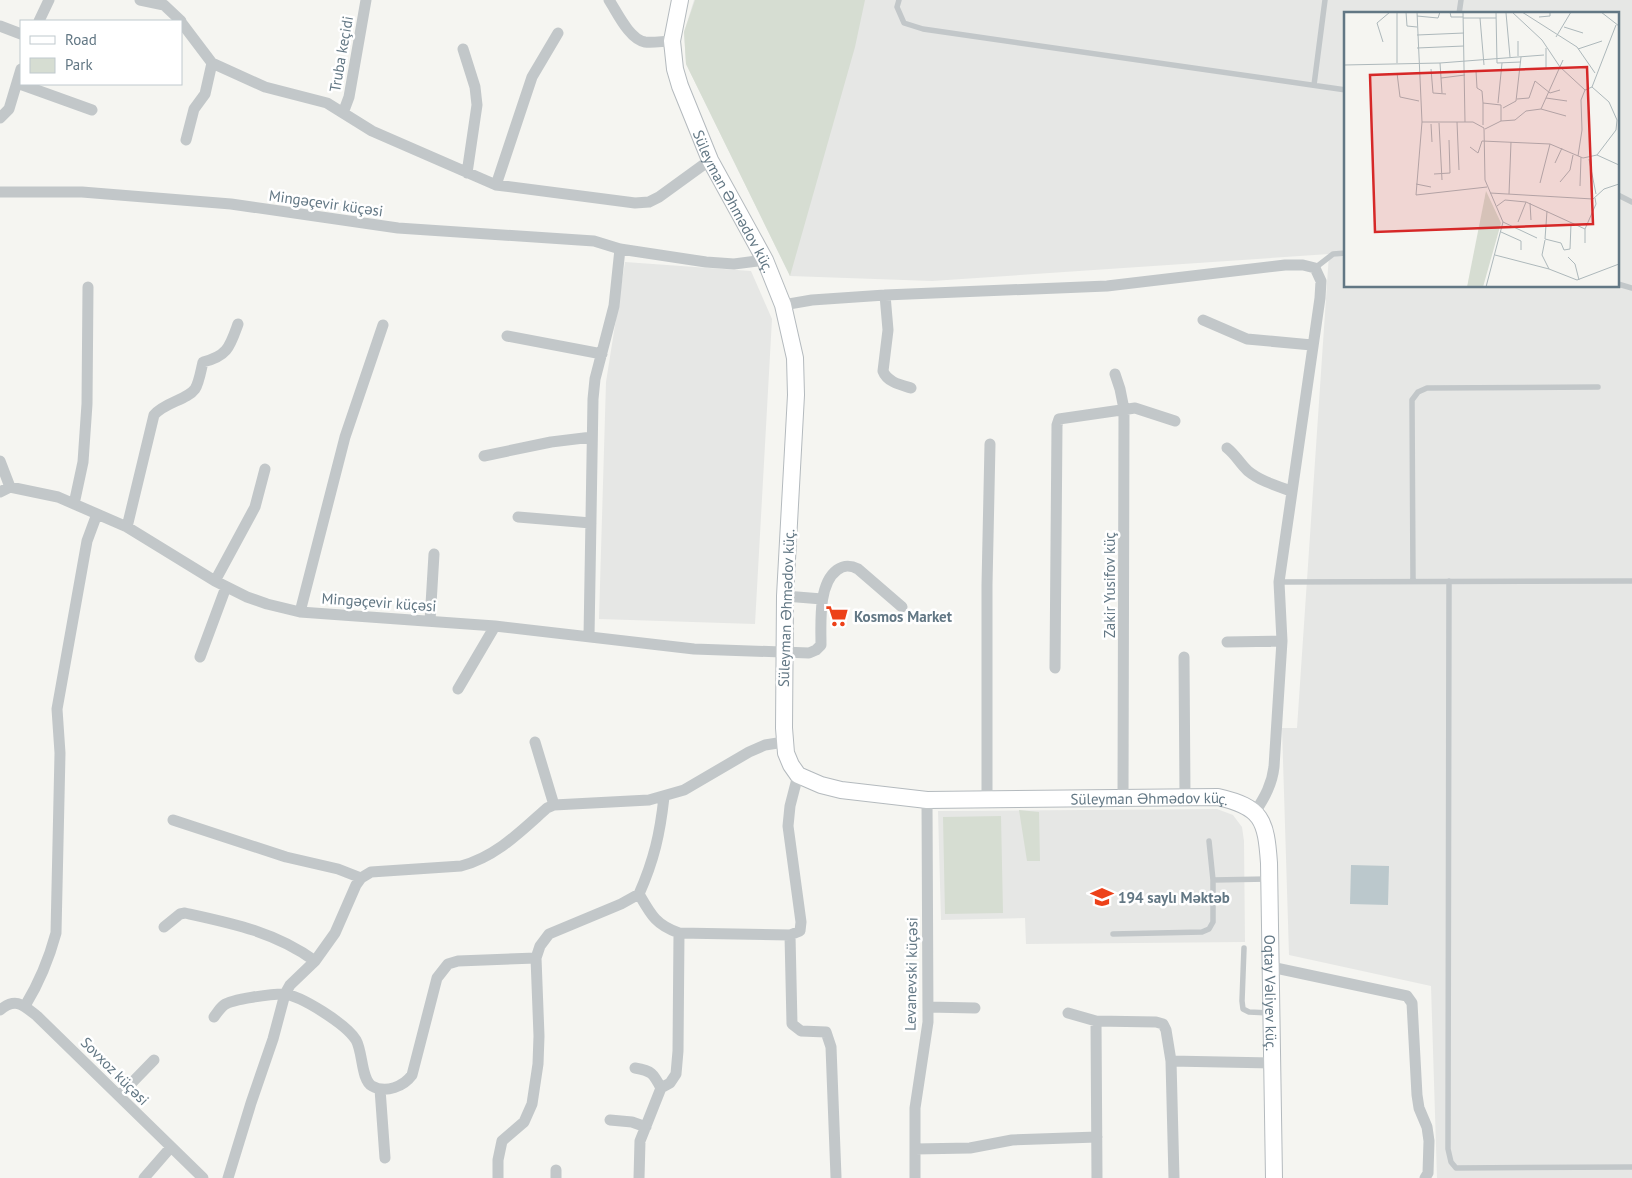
<svg xmlns="http://www.w3.org/2000/svg" width="1632" height="1178" font-family="'PT Sans',sans-serif">
<rect width="100%" height="100%" fill="#f5f5f1"/>
<path fill="#e6e7e5" fill-rule="evenodd" d="M694,0H1632V1178H1437L1431,986L1289,955L1282,728H1297L1329,254L932,281L790,276L686,64L684,32ZM1346,14H1618V286H1346Z
M625,262L751,271L772,319L755,624L599,619L606,382Z
M1217,809L1233,815L1242,827L1244,841L1245,942L1026,944L1025,918L941,920L938,811Z"/>
<path fill="#d6ddd2" d="M695,0H865L855,47L790,276L686,64L684,32Z
M1019,810L1039,812L1040,861H1027Z
M1001,816L1003,913L945,914L943,817Z"/>
<path fill="#bbc8cc" d="M1351,865L1389,866L1388,905L1350,904Z"/>
<g fill="none" stroke-linecap="round" stroke-linejoin="round">
<defs>
<g id="secondary">
<path id="s1" d="M680,0L672,41L675,69L680,86L710,160L765,260L783,305L795,358L796,395L785,596L784,728L786,753L791,765L798,775L821,785L841,790L927,800L1218,797C1262,807 1266,820 1269,863L1274,1178"/>
</g>
</defs>
<use href="#secondary" stroke="#b4babe" stroke-width="18"/>
<path stroke="#c2c7c9" stroke-width="5.5" d="M899,0L897,7L904,23L923,29L1346,90
M1459,14L1461,0
M1314,85L1325,0
M1618,195L1632,202
M1315,268L1333,254L1346,253
M1618,284L1632,288
M1413,581L1412,400L1418,392L1427,388L1598,387
M1449,581L1448,1149L1451,1162L1456,1168L1632,1167
M1279,582L1632,581
M1213,880L1268,879
M1113,934L1202,932L1209,929L1213,922V880L1209,841
M1244,948L1242,1001L1243,1009L1249,1012L1270,1013"/>
<path stroke="#c2c7c9" stroke-width="11" d="M140,0L164,5L181,21
M609,0C617,12 629,39 645,42C653,43 664,41 672,41
M39,21L49,0
M181,22L212,63L265,87L327,103L372,131L496,185L635,203L649,202L659,197L710,160
M0,26L21,34
M463,49L475,87L477,105L467,173
M17,83L92,110
M343,113L349,97L366,0
M0,118L9,109L21,69
M186,140L194,109L205,94L212,63
M496,185L532,77L558,33
M0,192H82L231,204L398,228L594,241L620,249L706,262L734,264L765,260
M885,295L888,330L883,371C887,382 901,385 911,388
M783,305L812,300L885,295L1107,286L1285,265H1303L1315,268L1321,281L1320,298L1279,582L1282,641L1274,767C1272,784 1265,797 1255,812
M1203,320L1247,339L1312,345
M507,336L602,354
M1115,374L1120,389L1124,409L1123,798
M1227,448C1236,455 1240,464 1248,471C1260,481 1277,486 1291,491
M484,456L551,442L592,437
M0,461L10,487
M0,492L10,487L58,497L127,527L215,581L247,597L267,604L300,612L495,626L694,649L809,653L816,650L821,645C821,623 818,584 837,570C844,565 850,565 858,569L902,607
M74,504L83,462L87,404L88,287
M518,517L591,523
M127,527L154,415C165,402 187,400 195,389C199,383 201,370 203,362C228,356 230,346 238,324
M215,581L255,507L265,469
M785,596L822,599
M300,612L345,437L383,325
M430,621L434,554
M589,637L593,399L595,379L614,306L620,249
M1227,642L1282,641
M200,657L226,587
M1184,657L1185,796
M1055,668L1057,425L1059,419L1135,408L1175,421
M458,689L495,626
M535,742L554,805
M664,797C660,834 654,860 639,894C651,915 656,925 679,933L790,935L800,931L801,922L788,826L790,806L798,775
M987,800V585L990,444
M173,820L286,857L338,869L361,878
M164,927L180,914L185,913C231,923 276,932 315,961
M790,935L792,1024L801,1031L826,1032L831,1047L836,1177
M1271,967L1407,996L1412,1003L1417,1095L1419,1108L1427,1127L1429,1141L1428,1173L1425,1178
M25,1006C39,983 49,959 56,933L60,753L57,709L87,541L97,514
M928,1007L975,1008
M0,1010C16,997 23,1005 37,1016L203,1178
M1068,1013L1096,1021L1156,1022L1163,1024L1166,1030L1171,1061L1174,1178
M214,1017C217,1013 220,1008 224,1005C232,999 272,994 283,994C301,995 347,1025 356,1040C363,1052 361,1080 372,1086C386,1094 404,1086 412,1075L437,978L448,964L458,961L536,958
M1096,1021L1097,1178
M1171,1061L1273,1063
M635,1068C652,1071 653,1073 661,1088
M380,1089L385,1158
M119,1096L154,1060
M610,1120L632,1122L646,1127
M915,1149L970,1148L1012,1140L1097,1137
M144,1178L171,1147
M228,1178L251,1103L273,1039L285,994L290,985L315,961L335,933L356,885L361,878L371,872L461,866C496,857 521,831 547,808L554,805L649,800L684,790L749,752L765,745L784,742
M498,1178V1160L502,1141L524,1122L532,1104L538,1064L539,1036L536,958L540,946L549,934L621,904L639,894
M556,1178V1170
M639,1178L640,1141L661,1088L670,1083L676,1074L678,1051L679,933
M915,1178V1108L928,1022L927,800"/>
<use href="#secondary" stroke="#fff" stroke-width="16"/>
</g>
<defs>
<symbol id="supermarket-bare" viewBox="-9 -9 18 18"><path d="M-6-5.5h2.5l.6 2H6L4.5 2H-2.5L-4.4-4H-6ZM-1.5 3.2a1.3 1.3 0 1 0 .1 0ZM3 3.2a1.3 1.3 0 1 0 .1 0Z" fill="#ed4119" stroke="#fff" stroke-width="2.5" paint-order="stroke"/></symbol>
<symbol id="school-bare" viewBox="-9 -9 18 18"><path d="M0-5L7-2L0 1L-7-2ZM-4 1L0 2.5L4 1V4Q0 6-4 4Z" fill="#ed4119" stroke="#fff" stroke-width="2.5" paint-order="stroke"/></symbol>
</defs>
<g fill-rule="evenodd">
<use href="#supermarket-bare" x="821" y="600" width="32" height="32"/>
<use href="#school-bare" x="1086" y="881" width="32" height="32"/>
</g>
<g text-anchor="middle" dominant-baseline="central" stroke-width="5" stroke-linejoin="round" paint-order="stroke">
<g font-size="15" fill="#627784" stroke="#fff">
<text transform="translate(341 54) rotate(-80)">Truba keçidi</text>
<text stroke="none"><textPath href="#s1" startOffset="215">Süleyman Əhmədov küç.</textPath></text>
<text transform="translate(326 203) rotate(8)">Mingəçevir küçəsi</text>
<text transform="translate(1109 585) rotate(-90)">Zakir Yusifov küç</text>
<text transform="translate(379 602) rotate(4)">Mingəçevir küçəsi</text>
<text transform="translate(786 608) rotate(-88)">Süleyman Əhmədov küç.</text>
<text stroke="none"><textPath href="#s1" startOffset="1160">Süleyman Əhmədov küç.</textPath></text>
<text transform="translate(911 974) rotate(-89)">Levanevski küçəsi</text>
<text stroke="none"><textPath href="#s1" startOffset="1452">Oqtay Vəliyev küç.</textPath></text>
<text transform="translate(115 1071) rotate(45)">Sovxoz küçəsi</text>
</g>
<g font-size="15" font-weight="bold" fill="#627784" stroke="#fff" text-anchor="start">
<text x="854" y="616">Kosmos Market</text>
<text x="1118" y="897">194 saylı Məktəb</text>
</g>
</g>
<g transform="translate(1344 12)">
<rect width="275" height="275" fill="#f5f5f1"/>
<path d="M142,179L157,211L139,275H123Z" fill="#d6ddd2"/>
<path fill="none" stroke="#adb8bb" stroke-width="1" d="M53,0V51M62,0L63,14L73,15M73,0L78,110M106,0L107,5H119M119,0L121,110M152,0L153,51L177,50M168,0L198,28L216,55L241,78L248,75M178,0L233,35L251,61M257,0L275,14M162,1L166,45M73,4L94,6L96,0M195,5L206,4V0M119,6H152M136,6L140,53M220,15L239,21M73,23L120,21M212,25L227,0M174,29V44M39,30L33,11L46,0M73,36L120,34M234,37L258,29M96,51L98,81M0,53L96,51L200,43M202,56V36M87,57L89,81L102,82M132,59L133,76L138,79L139,91M53,61L56,85L75,89M97,66L121,63M202,86L223,89M173,87L185,86L191,69L206,81L216,78M154,91L158,51M159,96L172,89L177,45M197,97L222,104M78,110H129L140,116L141,168L159,210L142,275M78,110L72,183L143,175M113,110L115,158M95,111L98,168M87,112L88,130M139,113V91L157,93V109M141,117L157,109L171,108L182,99L197,97L219,48M126,135L134,141L138,129L206,132L239,146L253,143L275,153M253,143L272,118L273,108L265,90L248,75L272,13M234,144L238,118L237,88L241,78M245,147L252,182M211,151L218,136M90,162L106,161L105,128M216,170L226,158L229,143M196,171L206,132M72,172L87,175M236,174L237,145M146,181L249,187L260,177L275,172M165,182L167,130M186,191L187,208M153,194L161,188L182,190L241,217M203,199L201,227L217,231L220,238L226,237L227,212M159,210L193,226M174,210L182,190M157,220L177,229V238M201,228L198,243L205,257M241,231V217L252,192L251,186M151,243L205,257L233,268L275,252M224,245L231,252L235,268"/>
<path fill="#d62828" fill-opacity="0.15" stroke="#d62828" stroke-width="2.5" d="M243,55L249,212L31,220L26,63Z"/>
<rect width="275" height="275" fill="none" stroke="#627784" stroke-width="2.5"/>
</g>
<rect x="20" y="20" width="162" height="65" fill="#ffffff" stroke="#c0c9ce"/>
<rect x="30" y="36" width="25" height="8" fill="#ffffff" stroke="#c0c9ce"/>
<text x="65" y="45" font-size="15" fill="#627784">Road</text>
<rect x="30" y="58" width="25" height="15" fill="#d6ddd2" stroke="#c0c9ce"/>
<text x="65" y="70" font-size="15" fill="#627784">Park</text>
</svg>
